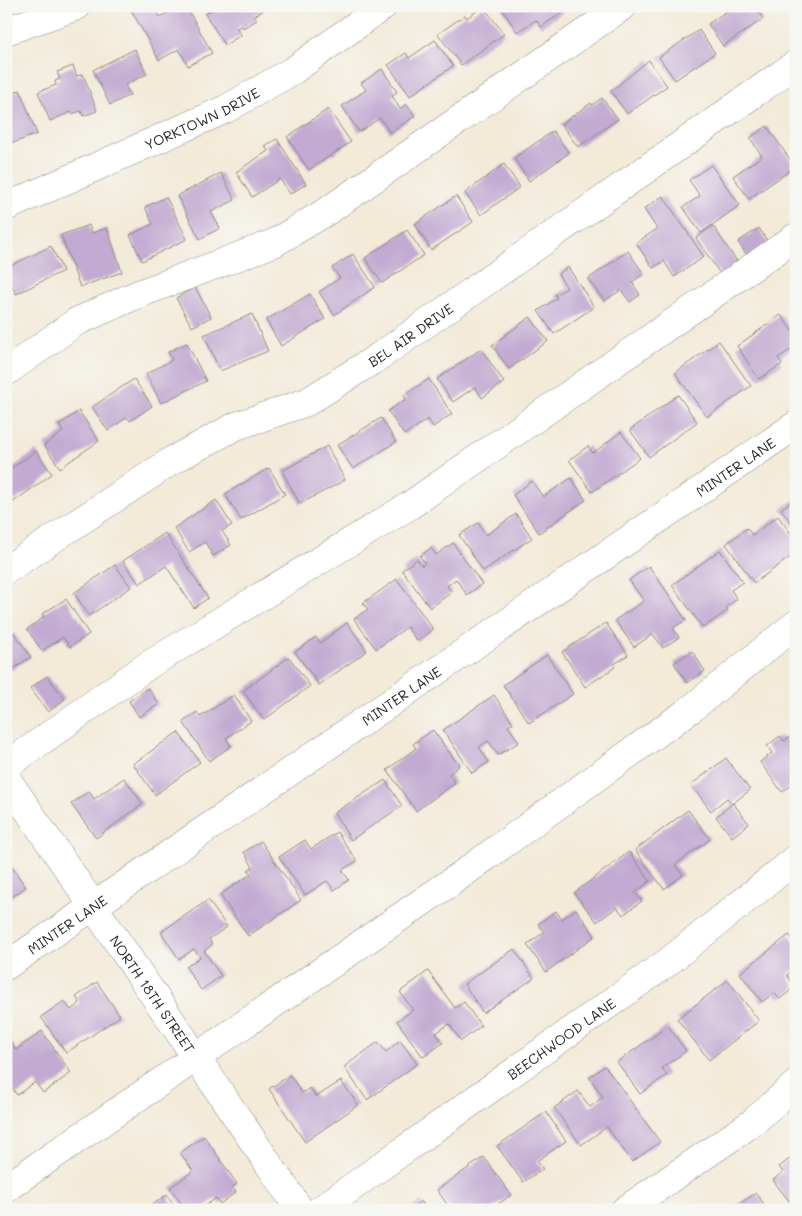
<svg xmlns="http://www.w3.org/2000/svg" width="802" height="1216" font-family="Mali,sans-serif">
<rect width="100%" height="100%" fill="#f6f6f2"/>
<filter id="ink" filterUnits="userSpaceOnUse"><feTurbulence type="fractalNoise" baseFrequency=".02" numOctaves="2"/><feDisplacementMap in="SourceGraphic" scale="10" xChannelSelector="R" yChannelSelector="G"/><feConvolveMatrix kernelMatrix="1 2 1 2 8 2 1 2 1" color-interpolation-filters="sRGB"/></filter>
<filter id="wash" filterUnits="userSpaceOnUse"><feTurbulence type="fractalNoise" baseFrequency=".0096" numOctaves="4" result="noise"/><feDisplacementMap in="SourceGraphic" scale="20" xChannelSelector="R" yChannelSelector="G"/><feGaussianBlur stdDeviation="1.12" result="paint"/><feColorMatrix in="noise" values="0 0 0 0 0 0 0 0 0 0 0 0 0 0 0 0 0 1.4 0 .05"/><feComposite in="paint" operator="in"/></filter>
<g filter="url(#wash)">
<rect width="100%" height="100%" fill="#f3ead8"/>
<g id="blocks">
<path fill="#c2aad2" d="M133,6H154L160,17L180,6H186L212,53L188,66L179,49L159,60L130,8Z
M217,6H261L264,10L254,16L257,20L243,28L241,25L237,28L241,35L225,45L205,14Z
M483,6L504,34L461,65L438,34L465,15L467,18Z
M507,6H559L563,12L541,27L536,20L517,32L502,9Z
M734,6H755L763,19L723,46L708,24Z
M699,30L715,53L675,80L659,57Z
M435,40L453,66L410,96L388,65L406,53L409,58Z
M135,49L147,74L125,85L130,95L110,105L93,70Z
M649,60L667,86L627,114L611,91Z
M73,66L77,76L83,74L97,111L83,116L81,111L72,114L71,112L50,121L38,92L56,85L55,81L60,79L57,72Z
M382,69L397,92L392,96L400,109L406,104L415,116L390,133L380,118L359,132L342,106L366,90L361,83Z
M20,90L37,134L13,143L6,125V95Z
M602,98L618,119L578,147L561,124L591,103L592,105Z
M328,109L351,142L309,170L287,137Z
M767,126L795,167L749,199L733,176L762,156L750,138Z
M553,131L569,153L529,181L514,158Z
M277,139L306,184L290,194L280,179L252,197L236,172L268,151L265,146Z
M504,164L520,187L481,215L465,193Z
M711,165L740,205L701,233L683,207L700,196L689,180Z
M221,173L235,200L211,212L220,228L200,239L177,196Z
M456,196L473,222L431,250L415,224Z
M663,196L704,257L674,277L664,261L653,268L636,243L657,229L644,209Z
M166,197L187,239L142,261L130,235L153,224L145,207Z
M89,225L92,233L107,228L122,272L80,287L61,235Z
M713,226L740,266L723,278L696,238Z
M759,228L769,244L748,257L738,242Z
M407,230L424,255L382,283L365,258Z
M51,246L63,271L16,294L6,273V268Z
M628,251L644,274L632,282L640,295L630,302L621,290L604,301L588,279Z
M353,254L375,287L334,315L319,292L340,278L332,268Z
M568,267L594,307L554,334L538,311L557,298L555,295L567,288L558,274Z
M195,287L211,317L192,327L176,298Z
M310,294L325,319L281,346L266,320Z
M252,314L268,351L220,371L204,335Z
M781,315L796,337V346L778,358L782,364L759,379L737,346Z
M530,317L548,341L509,369L492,345Z
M719,341L751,386L707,417L675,373Z
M187,343L206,381L161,403L146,374L172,360L168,352Z
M481,349L504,382L482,398L475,387L453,402L437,379Z
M134,379L152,406L130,421L127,417L108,431L92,407Z
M429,379L452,414L433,427L428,419L404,435L388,411L406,399L404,395Z
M678,395L697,422L649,457L630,430Z
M79,411L99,441L60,468L44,445L63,432L59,425Z
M381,418L396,442L353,469L337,445Z
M621,432L640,458L592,492L569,460L588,446L593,453Z
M327,446L345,480L300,504L282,471Z
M36,451L52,474L12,503L6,495V472Z
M269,468L285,494L241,520L225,494Z
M571,478L586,500L539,533L513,495L532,481L543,497Z
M796,498V529L781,509Z
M216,500L232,525L222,531L231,545L213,556L205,542L189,552L174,528Z
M516,514L532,538L483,571L459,535L478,523L486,535Z
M778,516L796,540V553L754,583L726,544L747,528L752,535Z
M165,533L208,598L194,608L166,566L139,584L123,561Z
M453,543L482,584L467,595L456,579L447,586L452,592L430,608L402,570L417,559L422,566L425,563L420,556L431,548L436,555Z
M720,550L743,582L731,590L737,599L726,607L728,610L703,628L672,585Z
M115,565L131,587L89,616L74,593Z
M649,566L686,620L673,628L679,637L663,648L653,634L634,647L615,620L644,601L629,580Z
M397,579L433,629L417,641L407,627L376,649L354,619L368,609L363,603Z
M66,599L89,634L70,647L63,637L42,651L27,629L44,617L42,614Z
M347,623L367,651L319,685L295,652L316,637L320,643Z
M606,623L628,655L613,665L615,667L585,687L562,652Z
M14,633L31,657L6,674V638Z
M692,651L705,671L687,683L674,663Z
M547,655L573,694L529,723L503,685Z
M289,657L310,686L264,720L243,691Z
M47,676L65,699L48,712L30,688Z
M148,688L159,704L139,717L129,701Z
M234,695L251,721L226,738L231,746L209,761L183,722L197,712L200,717Z
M494,695L513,723L508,726L519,742L498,755L488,741L479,747L489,762L472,773L443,730Z
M433,730L459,766L449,774L455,783L416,811L387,770L416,748L413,744Z
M178,732L200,762L155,795L133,764Z
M796,733V782L782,792L760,762L772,753L767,746L780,736L784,741Z
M726,758L750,790L732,804L727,798L711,811L691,785Z
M124,778L143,804L96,838L71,804L89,791L94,799Z
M385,780L402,806L351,840L334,813Z
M733,803L749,824L732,837L716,817Z
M688,810L710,839L675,865L683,875L664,889L635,850Z
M337,832L357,861L342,870L349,880L334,890L327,881L305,895L279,857L305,840L311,849Z
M261,841L301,900L248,936L220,895L251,874L248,870L253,867L244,852Z
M629,852L650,881L635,893L642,901L623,915L617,907L597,922L574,893Z
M6,859L26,887L6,901Z
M208,900L227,927L209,939L212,945L204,951L221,976L201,990L186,967L200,957L194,949L179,959L161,932Z
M576,909L595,936L546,972L527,945L544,932L538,924L556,911L562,919Z
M789,935L796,943V968L787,975L795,987L780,999L774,993L762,1002L740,973Z
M514,949L534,978L483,1013L464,984Z
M428,971L455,1008L464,1002L481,1026L461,1041L449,1024L436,1033L443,1043L423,1057L397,1021L413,1010L400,992Z
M728,980L759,1021L709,1060L677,1019Z
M97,982L120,1016L66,1053L41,1017L64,1001L71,1010L80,1003L76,997Z
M668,1026L686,1051L662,1068L667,1075L640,1094L617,1062Z
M42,1031L71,1073L43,1093L35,1082L17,1095L6,1080V1043L10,1040L16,1050Z
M400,1040L417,1064L367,1100L344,1067L378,1042L386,1052Z
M605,1066L660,1142L632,1162L607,1127L581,1145L554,1108L578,1091L590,1107L603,1097L589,1077Z
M290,1075L302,1093L310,1088L316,1097L341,1081L358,1105L305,1142L269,1089Z
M546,1112L566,1141L537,1161L543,1169L523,1182L497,1146Z
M204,1136L237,1184L232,1187L236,1192L220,1204L216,1198L200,1210H186L170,1188L193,1171L180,1153Z
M796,1154V1210L773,1180L783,1172L779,1167Z
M484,1157L511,1195L490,1210H451L437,1190Z
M756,1193L768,1210H740L737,1205Z
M167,1195L177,1210H144Z
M421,1201L427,1210H409Z"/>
</g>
</g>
<g filter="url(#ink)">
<use href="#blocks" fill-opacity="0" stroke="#8f8a82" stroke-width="1"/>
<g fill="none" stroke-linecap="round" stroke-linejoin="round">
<defs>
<g id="minor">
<path d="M6,31L77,6"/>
<path id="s1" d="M6,207L226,109L294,70L383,6"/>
<path d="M6,372L76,322L136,295L274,243L326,212L623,6"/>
<path id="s2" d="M6,570L173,460L236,426L307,402L380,356L796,64"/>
<path d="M6,766L147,666L409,506L796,237"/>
<path id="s3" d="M6,778L300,1210"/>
<path id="s4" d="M6,966L796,425"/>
<path d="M6,1188L454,880L691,709L796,624"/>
<path id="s5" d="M320,1210L668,962L796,859"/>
<path d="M625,1210L752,1123L796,1084"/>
</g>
</defs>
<use href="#minor" stroke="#8f8a82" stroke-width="29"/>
<use href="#minor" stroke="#fff" stroke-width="28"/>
</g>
</g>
<g text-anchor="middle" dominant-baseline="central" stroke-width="4" stroke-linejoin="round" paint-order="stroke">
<g font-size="14" fill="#2b2b2b" stroke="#f6f6f2">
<text stroke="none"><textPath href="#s1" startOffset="215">YORKTOWN DRIVE</textPath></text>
<text stroke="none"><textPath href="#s2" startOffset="470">BEL AIR DRIVE</textPath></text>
<text stroke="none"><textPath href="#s4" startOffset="884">MINTER LANE</textPath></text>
<text stroke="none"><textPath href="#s4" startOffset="479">MINTER LANE</textPath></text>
<text stroke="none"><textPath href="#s4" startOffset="74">MINTER LANE</textPath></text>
<text stroke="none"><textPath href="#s3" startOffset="261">NORTH 18TH STREET</textPath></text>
<text stroke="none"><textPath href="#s5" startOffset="296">BEECHWOOD LANE</textPath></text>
</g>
</g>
<rect width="802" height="1216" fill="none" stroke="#f6f6f2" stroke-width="25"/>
</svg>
